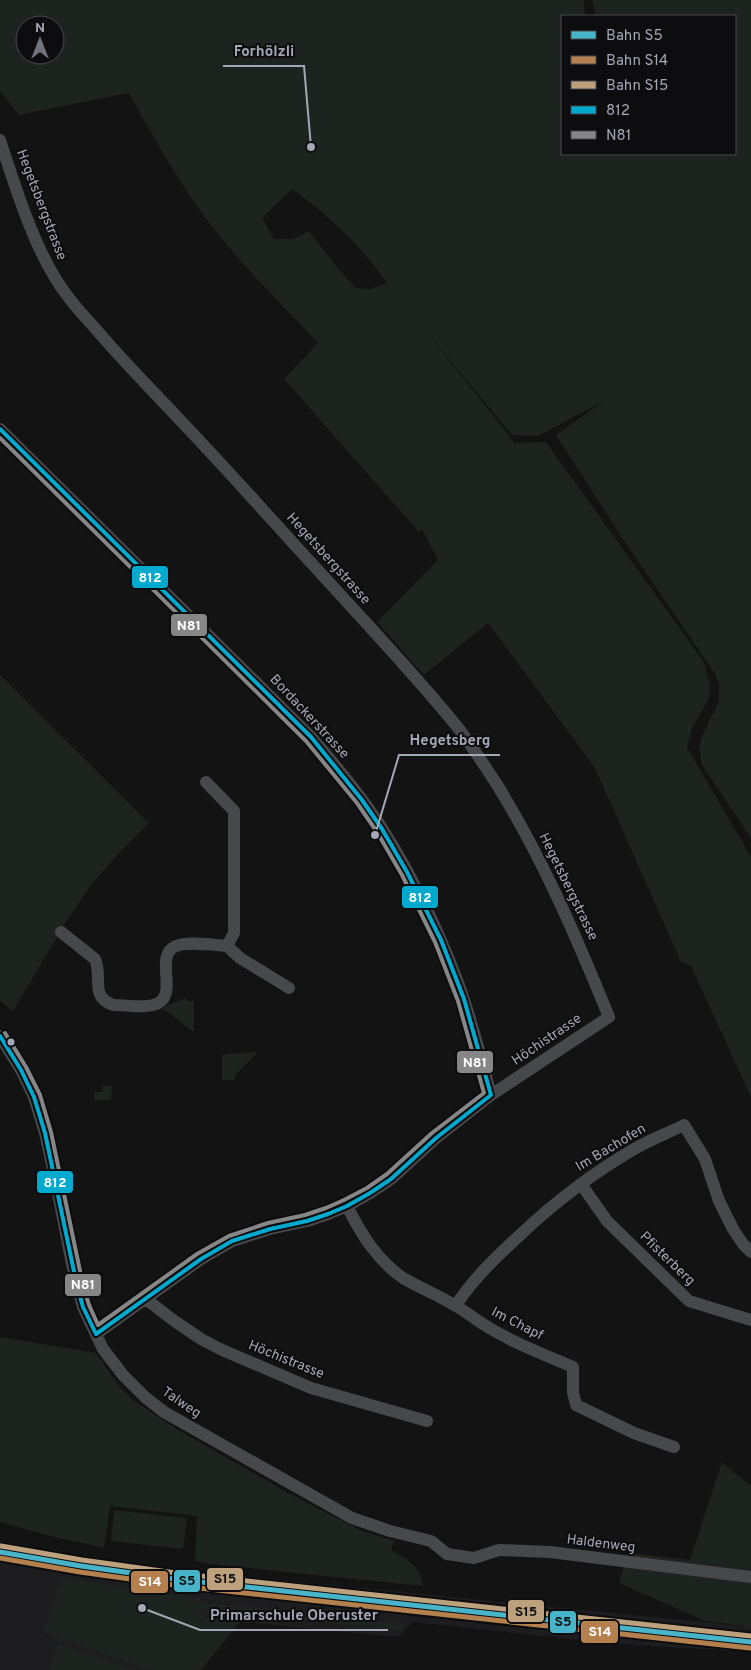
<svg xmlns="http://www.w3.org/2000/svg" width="751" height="1670" font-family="Overpass,sans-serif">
<rect width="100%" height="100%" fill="#131313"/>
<path fill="#1d1d1f" d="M0,1541L106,1562L751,1627V1652L616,1644L413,1622L399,1637L240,1622L203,1617L185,1670H0Z"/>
<path fill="#1d231e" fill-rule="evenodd" d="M0,0H584V11L586,16H562V154H735V16H596L592,0H751V838L702,765L699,748L702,736L719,701V682L713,671L617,530L556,435L604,401L538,436L512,435L429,335L515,443L546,442L704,662L710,687L709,698L692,729L687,747L751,857V1097L691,966L681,962L595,768L488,623L424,675L377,622L438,560L422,529L419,532L284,379L318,343C280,302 238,262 204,216C176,177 152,135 129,93L19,115L0,91ZM25,25H55V55H25ZM292,189C326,213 363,248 387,283L371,289L356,288L337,267L309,231L293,239H274L262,218Z
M0,675L149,823L119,853L91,885L66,922L13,1011L0,1001Z
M185,998L188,1001H194V1032L162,1008Z
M258,1052L235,1075L234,1080H222V1056L225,1054Z
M102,1086H112L111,1100H94V1092H102Z
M0,1337L96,1353L119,1386L134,1401L180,1431L292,1495L360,1530L394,1541L391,1550C407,1559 421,1566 423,1586L209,1564L195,1561L197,1516L110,1506L104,1548L54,1537L0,1522Z
M722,1462L751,1486V1627L705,1621L619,1583L628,1553L690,1560Z
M114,1510L187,1518L183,1549L111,1541Z
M62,1577L200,1598V1602L404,1623L403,1631L200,1609L203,1617L240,1622L201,1670H150L43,1633Z
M58,1644L135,1670H49Z"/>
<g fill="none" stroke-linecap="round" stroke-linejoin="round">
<path stroke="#47484b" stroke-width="12" d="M0,140C14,183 31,238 54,276C65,295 79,311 94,327C121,359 150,388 179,419C225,467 269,517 315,567C363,620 414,673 459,729C472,746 484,765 496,783C542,857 576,936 609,1017L491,1095L436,1138L391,1179L370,1193L347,1206L328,1214L307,1221L270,1229L232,1241L201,1259L96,1334
M0,429L311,737C331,760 351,784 369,809C405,860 437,926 459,985C472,1021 481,1058 491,1095
M206,782L234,811V933L227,946
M61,932L95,959C103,976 89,998 114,1005C126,1005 141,1008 153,1005C182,998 152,956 176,946C188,941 214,945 227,946L240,958L289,988
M0,1036L21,1070L34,1097L45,1133L56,1183L72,1264L83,1307L103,1349L123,1375L145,1397L164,1412L352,1518L390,1531L431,1541L447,1554L474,1558L499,1550L550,1552L751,1577
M581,1184L607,1221L689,1301L751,1320
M347,1206C361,1234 377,1260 403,1278C420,1288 438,1295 454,1305C464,1310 473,1318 483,1324C511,1342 543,1354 573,1367V1392L576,1405L634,1433L674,1447
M146,1299L173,1320L201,1339L220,1349L311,1388L427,1421
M456,1305C474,1278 496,1257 520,1235C555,1202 594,1172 636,1148C651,1139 668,1133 684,1125L705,1159L719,1201L733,1229L743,1244L751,1252"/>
<defs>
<path id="bus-1" d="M0,429L311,737L362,800L382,829L407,872L441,940L464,999L491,1095
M0,1036L21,1070L34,1097L45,1133L77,1286L83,1307L96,1334
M96,1334L201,1259L232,1241L270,1229L307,1221L328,1214L347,1206L370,1193L391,1179L436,1138L491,1095"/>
<path id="bus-2" d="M0,438L306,741L357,803L377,832L402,875L435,942L458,1001L484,1093L432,1133L387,1174L367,1188L344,1200L326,1208L305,1215L268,1223L229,1236L197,1254L98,1325L89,1305L83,1285L51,1132L40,1095L26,1067L5,1033"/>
</defs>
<use href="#bus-1" stroke="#0d0d0f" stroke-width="8"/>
<use href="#bus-2" stroke="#0d0d0f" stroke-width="8"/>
<use href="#bus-1" stroke="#00a9ce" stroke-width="4"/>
<use href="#bus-2" stroke="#868686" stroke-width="4"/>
<defs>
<path id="rail-1" d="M0,1552L81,1566L182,1580L751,1642"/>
<path id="rail-2" d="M0,1558L80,1572L181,1586L750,1648"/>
<path id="rail-3" d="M1,1546L82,1560L183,1574L751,1636"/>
</defs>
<use href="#rail-1" stroke="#0d0d0f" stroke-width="9"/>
<use href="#rail-2" stroke="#0d0d0f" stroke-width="9"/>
<use href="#rail-3" stroke="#0d0d0f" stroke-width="9"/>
<use href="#rail-1" stroke="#48b4ca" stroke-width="5"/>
<use href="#rail-2" stroke="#b4804e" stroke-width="5"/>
<use href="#rail-3" stroke="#bda07c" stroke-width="5"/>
</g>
<circle fill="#a4a7b4" stroke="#0d0d0f" stroke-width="2" cx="11" cy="1042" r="4.5"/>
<g text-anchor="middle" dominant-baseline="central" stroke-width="4" stroke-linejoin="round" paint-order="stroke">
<g font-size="14" fill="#a4a7b4" stroke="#0d0d0f">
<text transform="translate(41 205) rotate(69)">Hegetsbergstrasse</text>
<text transform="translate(328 559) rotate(48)">Hegetsbergstrasse</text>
<text transform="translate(309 717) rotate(47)">Bordackerstrasse</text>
<text transform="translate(568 887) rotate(64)">Hegetsbergstrasse</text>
<text transform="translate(547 1040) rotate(-34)">Höchistrasse</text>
<text transform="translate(611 1148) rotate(-31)">Im Bachofen</text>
<text transform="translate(667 1259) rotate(44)">Pfisterberg</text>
<text transform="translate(517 1324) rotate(27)">Im Chapf</text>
<text transform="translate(286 1360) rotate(22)">Höchistrasse</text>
<text transform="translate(181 1403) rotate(34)">Talweg</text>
<text transform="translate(601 1544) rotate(7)">Haldenweg</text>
</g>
</g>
<path fill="none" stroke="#a4a7b4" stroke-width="2" d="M311 147L304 66H223M375 835L399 755H500M142 1608L200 1630H388"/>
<g fill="#a4a7b4" stroke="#0d0d0f" stroke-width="2">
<circle cx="311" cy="147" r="5"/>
<circle cx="375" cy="835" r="5"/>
<circle cx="142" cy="1608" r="5"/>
</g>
<g font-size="15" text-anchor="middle" font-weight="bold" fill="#a4a7b4" stroke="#0d0d0f" stroke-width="4" stroke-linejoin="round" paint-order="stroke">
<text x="264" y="56">Forhölzli</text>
<text x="450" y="745">Hegetsberg</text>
<text x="294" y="1620">Primarschule Oberuster</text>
</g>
<g stroke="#0d0d0f" stroke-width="2">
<rect x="131" y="565" width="38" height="24" rx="5" fill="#00a9ce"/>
<rect x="170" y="613" width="38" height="24" rx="5" fill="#868686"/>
<rect x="401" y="885" width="38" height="24" rx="5" fill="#00a9ce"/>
<rect x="456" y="1050" width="38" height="24" rx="5" fill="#868686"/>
<rect x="36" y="1170" width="38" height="24" rx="5" fill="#00a9ce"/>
<rect x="64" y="1273" width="38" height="24" rx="5" fill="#868686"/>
<rect x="206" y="1567" width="38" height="24" rx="5" fill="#bda07c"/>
<rect x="173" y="1569" width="28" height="24" rx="5" fill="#48b4ca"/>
<rect x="130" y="1570" width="39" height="24" rx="5" fill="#b4804e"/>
<rect x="507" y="1599" width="38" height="24" rx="5" fill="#bda07c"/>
<rect x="549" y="1610" width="28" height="24" rx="5" fill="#48b4ca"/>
<rect x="580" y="1620" width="39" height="24" rx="5" fill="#b4804e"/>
</g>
<g font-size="14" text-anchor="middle" font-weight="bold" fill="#fff">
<text x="150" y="582">812</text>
<text x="189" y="630">N81</text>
<text x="420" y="902">812</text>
<text x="475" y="1067">N81</text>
<text x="55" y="1187">812</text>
<text x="83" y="1289">N81</text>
<text x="150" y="1586">S14</text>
<text x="600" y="1636">S14</text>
</g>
<g font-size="14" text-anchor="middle" font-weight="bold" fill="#111">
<text x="225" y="1583">S15</text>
<text x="187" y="1585">S5</text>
<text x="526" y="1616">S15</text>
<text x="563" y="1626">S5</text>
</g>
<rect x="561" y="15" width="175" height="140" fill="#0d0d0f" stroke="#494b51"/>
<rect x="571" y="31" width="25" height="8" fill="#48b4ca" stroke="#494b51"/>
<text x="606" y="40" font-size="15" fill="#a4a7b4">Bahn S5</text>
<rect x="571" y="56" width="25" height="8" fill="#b4804e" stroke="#494b51"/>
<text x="606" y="65" font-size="15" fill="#a4a7b4">Bahn S14</text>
<rect x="571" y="81" width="25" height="8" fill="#bda07c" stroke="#494b51"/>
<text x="606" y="90" font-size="15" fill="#a4a7b4">Bahn S15</text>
<rect x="571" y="106" width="25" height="8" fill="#00a9ce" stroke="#494b51"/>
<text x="606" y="115" font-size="15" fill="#a4a7b4">812</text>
<rect x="571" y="131" width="25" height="8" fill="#868686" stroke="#494b51"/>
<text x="606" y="140" font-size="15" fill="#a4a7b4">N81</text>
<g transform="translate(40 40)"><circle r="24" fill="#0d0d0f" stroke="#494b51"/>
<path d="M0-4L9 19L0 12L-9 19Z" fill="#71737c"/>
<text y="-8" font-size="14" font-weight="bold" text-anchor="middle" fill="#a4a7b4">N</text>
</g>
</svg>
